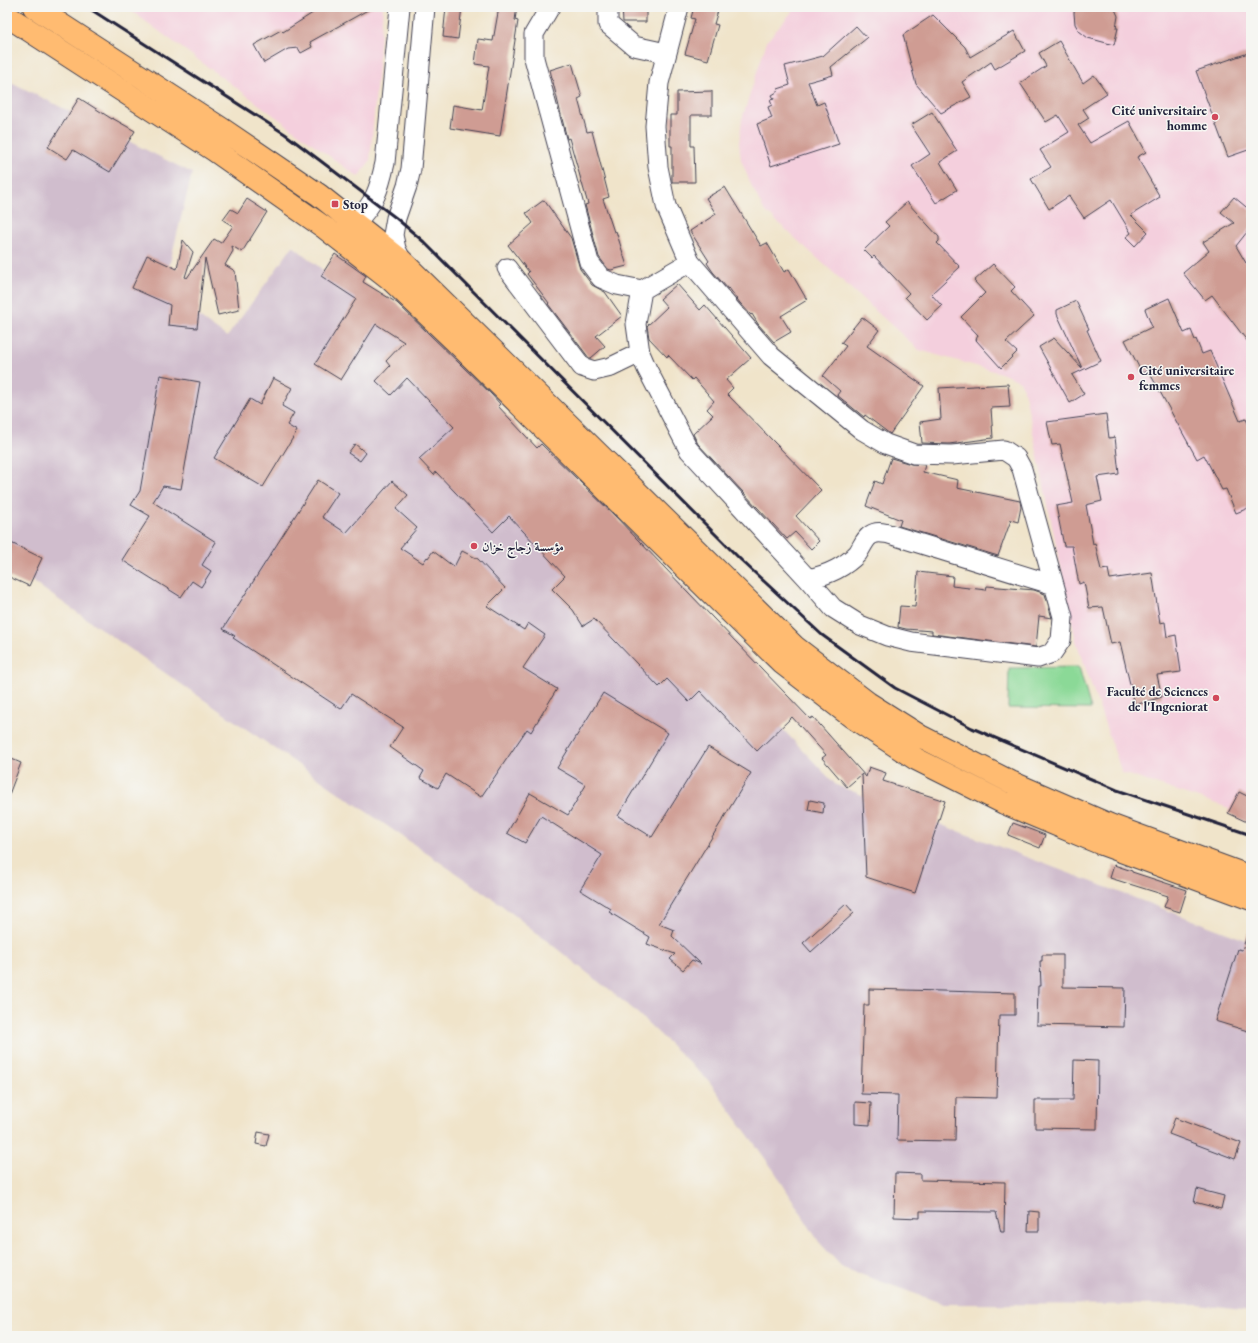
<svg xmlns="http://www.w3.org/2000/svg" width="1258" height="1343" font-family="'EB Garamond',Amiri,serif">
<rect width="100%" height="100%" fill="#f6f6f2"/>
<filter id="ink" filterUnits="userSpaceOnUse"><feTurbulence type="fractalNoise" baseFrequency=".025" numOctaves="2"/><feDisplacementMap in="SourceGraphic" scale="8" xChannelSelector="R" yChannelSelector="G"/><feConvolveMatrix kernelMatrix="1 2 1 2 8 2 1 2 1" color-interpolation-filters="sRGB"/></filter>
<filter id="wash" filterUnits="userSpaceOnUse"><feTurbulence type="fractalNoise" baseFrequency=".012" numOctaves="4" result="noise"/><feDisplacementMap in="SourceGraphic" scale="16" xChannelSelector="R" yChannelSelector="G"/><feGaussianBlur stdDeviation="0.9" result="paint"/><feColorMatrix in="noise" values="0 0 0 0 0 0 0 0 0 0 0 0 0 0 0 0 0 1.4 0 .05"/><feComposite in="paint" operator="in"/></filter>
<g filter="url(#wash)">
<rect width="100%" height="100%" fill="#f0e4ca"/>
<path fill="#f4cfdd" d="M126,7H383L370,161L358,177Z
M796,7H1251V824L1228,813L1229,808L1122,773L1076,641L1025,394L1020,381L1001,373L919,350L764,210L752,187L741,160L739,143L742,119L767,41Z"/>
<path fill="#d0bdcd" d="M7,80L192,173L163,291L227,337L293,246L415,344L836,785L1251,942V1311L1199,1305L944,1304L843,1268L819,1242L775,1172L709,1081L633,1009L499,903L7,564Z"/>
<path fill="#8bd997" stroke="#567e69" d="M1079,667L1091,709L1008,708L1009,668Z"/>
<g id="blocks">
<path fill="#cf9c93" d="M322,7H373L310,42L312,47L301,53L298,48L288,49L264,63L254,45L281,30L283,32Z
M446,7H462L458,39L443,37Z
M499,7H517L515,20L518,21L500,136L450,128L453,105L482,110L489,66L475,64L478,39L493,41Z
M622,7H646V22H623Z
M694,7H719L714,24L718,25L708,60L685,54L695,19L691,18Z
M1075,7H1114L1118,16L1116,28H1118L1114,45L1088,38L1079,31L1075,24L1074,13Z
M933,15L965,47L970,57L1014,31L1025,51L995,69L991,62L962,82L971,97L941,113L916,84L903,35Z
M856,26L867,38L831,67L833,75L808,82L817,105L824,102L839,144L771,166L757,124L772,118L768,107L772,105L770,100L774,99L772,95L777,92L778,89L790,85L785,66L823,56Z
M1059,41L1083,83L1094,75L1107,93L1083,109L1089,118L1078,125L1090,143L1129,121L1146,152L1137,157L1160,197L1131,215L1148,232L1135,246L1126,237L1131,233L1111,200L1084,218L1069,196L1049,209L1031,179L1051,167L1040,150L1069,132L1058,115L1046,122L1020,83L1046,66L1039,53Z
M1251,52V149L1228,157L1196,71Z
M572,63L582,97L578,99L587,132L592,131L609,197L603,199L614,232L616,231L627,266L611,270L608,269L599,257L585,205L588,204L569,138L567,139L550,70Z
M712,91V115H691V146H694L695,182H672V146H670V115H677V92Z
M79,98L112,119V118L135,131L110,172L73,150L67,159L48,147Z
M932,112L957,151L940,162L957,190L936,203L912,166L930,154L911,125Z
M725,187L761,246L767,243L784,272L789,269L807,300L781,316L791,332L774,342L758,324L752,314L751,315L740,303L729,288L728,289L713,272L707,263L709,261L690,231L716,214L706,198Z
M1234,197L1251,211V227L1236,246L1246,263L1251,261V346L1212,295L1205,300L1183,273L1209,251L1203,242L1234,223L1221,212Z
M247,199L267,212L242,252L232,246L233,251L225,265L235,271L239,310L218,315L205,258L197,328L168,325L170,305L132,288L147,255L177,269L183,240L193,252L185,277L187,278L214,239L221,243L233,226L223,220L231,209L238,213Z
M544,200L571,238L580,269L592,285L605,292L622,316L596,336L605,346L591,358H589L548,304L549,303L527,274L529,272L508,245L533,223L526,213Z
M907,202L939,237V241L937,243L960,267L931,294L942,306L927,320L905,297L909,293L874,256L872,258L864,250L889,226L885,222Z
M335,254L366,276L363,282L397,303L492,395L500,404L498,406L537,448L541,444L615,516L810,719L813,717L866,777L869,767L886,773L883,781L945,801L915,893L866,877L862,774L847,787L822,758L826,755L792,717L757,751L700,691L689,702L667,679L659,687L594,619L583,626L573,610L552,589L565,576L509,516L493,532L436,472L434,475L419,459L454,427L407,378L391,395L376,381L390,366L386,361L404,342L376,324L341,380L315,364L356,299L321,276Z
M993,264L1015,287L1011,291L1034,316L1006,342L1017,352L1001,368L976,340L978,335L961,317L985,293L974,281Z
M677,284L700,310L705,305L751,358L726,380L733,388L727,394L821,490L796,516L819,541L811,549L795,532L787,539L698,444L693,434L713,415L707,409L714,401L694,378L692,380L668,355L667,357L649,338L647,326L667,307L660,299Z
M1169,298L1184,333L1191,330L1195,340L1196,339L1202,354L1210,351L1240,421L1246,419L1251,430V507L1236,513L1226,489L1222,490L1204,455L1197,459L1148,370L1142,373L1125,340L1152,327L1145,309Z
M1076,301L1089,329L1087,330L1101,361L1072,375L1084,394L1070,403L1039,347L1054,338L1082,368L1057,314V310Z
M862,317L879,330L867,346L924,386L890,434L865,415L864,417L837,395L840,391L823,376L846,346L841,343Z
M160,375L200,382L181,489L163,486L153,502L216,542L202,565L211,571L201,587L192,581L181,597L122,560L150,516L131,505L140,491Z
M273,378L292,388L282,406L294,413L287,425L297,431L263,487L214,458L250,399L260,405Z
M1008,384L1010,407L991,408L993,438L949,444L922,443L920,422L941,419L939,388Z
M1106,414L1109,438L1115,437L1119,474L1097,477L1102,501L1086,505L1093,544L1095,543L1101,570L1108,569L1110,579L1152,573L1160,623L1165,622L1167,637L1176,635L1181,672L1157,675L1162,697L1135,705L1120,642L1111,644L1103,607L1089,608L1084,582L1079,584L1072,546H1064L1056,506L1073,503L1060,444L1052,445L1047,422Z
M355,444L366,453L360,461L348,453Z
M891,458L911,464L925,465L923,472L958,480L957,488L1020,501L1021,507L1018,522L1011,520L998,556L899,526L901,520L866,506L875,481L882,484Z
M318,480L338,493L322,517L346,533L392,481L408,495L396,509L417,528L400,548L423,563L427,557L428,558L433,551L454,567L462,551L478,559L505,588L487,606L524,630L528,623L545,635L523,668L557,689L531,732L527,729L481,797L446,774L438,788L420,778L424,771L390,747L403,727L351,694L341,709L233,638L235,636L223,629Z
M7,541L42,558L29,586L7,576Z
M918,572L953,576L952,586L986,590L987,586L1034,590L1045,594L1052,618L1039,616L1036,647L932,634V631L906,629L898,627L900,606L915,607Z
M603,693L668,733L618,816L652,837L708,747L751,773L659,924L674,930L672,936L701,964L692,960L683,970L670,959L675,954L647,944L650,937L609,912L611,909L580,890L602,855L541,816L525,843L507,833L530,793L568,815L586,785L557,768Z
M7,757L21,763L8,797H7Z
M1239,792L1251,798V824L1228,813Z
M810,800L824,803L823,813L808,810Z
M1013,823L1045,835L1040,848L1008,835Z
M1114,865L1132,871V872L1187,890L1180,912L1164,907L1168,896L1110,878Z
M846,904L854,913L811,952L803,943Z
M1249,930L1251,931V1032L1215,1021L1238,949L1242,950Z
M1042,955H1063V987L1125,988L1124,1027L1037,1025L1038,986H1041L1040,961H1042Z
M869,989L1015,993V1015H999L997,1098L956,1097L955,1141L897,1140L898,1095L861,1094L864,1005H869Z
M1074,1060L1098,1061L1097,1129L1035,1128V1100H1073Z
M855,1102L871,1103L870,1125L855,1124Z
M1175,1118L1241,1143L1235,1159L1169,1134Z
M258,1132L269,1134L266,1146L256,1144Z
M895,1173L921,1174V1180L1005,1182L1004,1232H1001L996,1212L920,1211V1218L894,1217Z
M1197,1189L1224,1196L1221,1209L1194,1202Z
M1029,1211L1039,1212V1231H1028Z"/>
</g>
</g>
<g filter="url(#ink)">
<use href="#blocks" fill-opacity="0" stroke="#413f50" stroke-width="1"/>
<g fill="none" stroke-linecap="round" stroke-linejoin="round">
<defs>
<path id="minor" d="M550,7L534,34V58L589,262L601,278L617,285L642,290L690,262
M608,7V24L634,46L666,53
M355,223C375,203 379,190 385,163L400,7
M402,261L396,249L393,235L396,218L407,186L411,169L425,7
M507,268L582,367L594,371L611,367L640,353
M642,290L636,324L640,353L647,369L689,450L808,579L833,608L860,625L887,636L911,642L1038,658L1052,653L1061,640L1063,617L1022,469L1016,458L1004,450L952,455L914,454L886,444L862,430L771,356L690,262L666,206L658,167L655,126L659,83L679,7
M808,579C828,575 844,568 858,553C862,547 865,538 871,535C877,531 883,533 889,534L1054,585"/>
<path id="major" d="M34,7L222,129L319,195L402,261L795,647L868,703L920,736L1011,782L1110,825L1251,877
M7,16L214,150L325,228L389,278L455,341L782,663L852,717L916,759L1004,803L1102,844L1251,899"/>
</defs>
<use href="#minor" stroke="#413f50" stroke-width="21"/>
<use href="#major" stroke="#413f50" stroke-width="24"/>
<use href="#minor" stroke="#fff" stroke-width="19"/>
<use href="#major" stroke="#ffbb71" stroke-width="22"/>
<path stroke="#22223b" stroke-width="3" d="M87,7L285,134L396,218L424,242L741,560L822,635L895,688L972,728L1117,790L1251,835"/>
</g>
</g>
<g fill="#d1495b" stroke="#f6f6f2" stroke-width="1.5">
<circle cx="1215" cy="117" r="4"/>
<rect x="331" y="200" width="8" height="8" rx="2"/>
<circle cx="1131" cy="377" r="4"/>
<circle cx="474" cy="546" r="4"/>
<circle cx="1216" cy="698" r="4"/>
</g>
<g text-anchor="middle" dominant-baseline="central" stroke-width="3" stroke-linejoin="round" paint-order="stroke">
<g font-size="13" font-weight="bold" fill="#22223b" stroke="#f6f6f2" text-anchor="start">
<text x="1207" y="110" text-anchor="end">Cité universitaire<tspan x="1207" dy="15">homme</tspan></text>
<text x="343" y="204">Stop</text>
<text x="1139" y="370">Cité universitaire<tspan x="1139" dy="15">femmes</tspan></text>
<text x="482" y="546">مؤسسة زجاج خزان</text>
<text x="1208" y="691" text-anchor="end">Faculté de Sciences<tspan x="1208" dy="15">de l'Ingeniorat</tspan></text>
</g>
</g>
<rect width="1258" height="1343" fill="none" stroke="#f6f6f2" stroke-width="24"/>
</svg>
